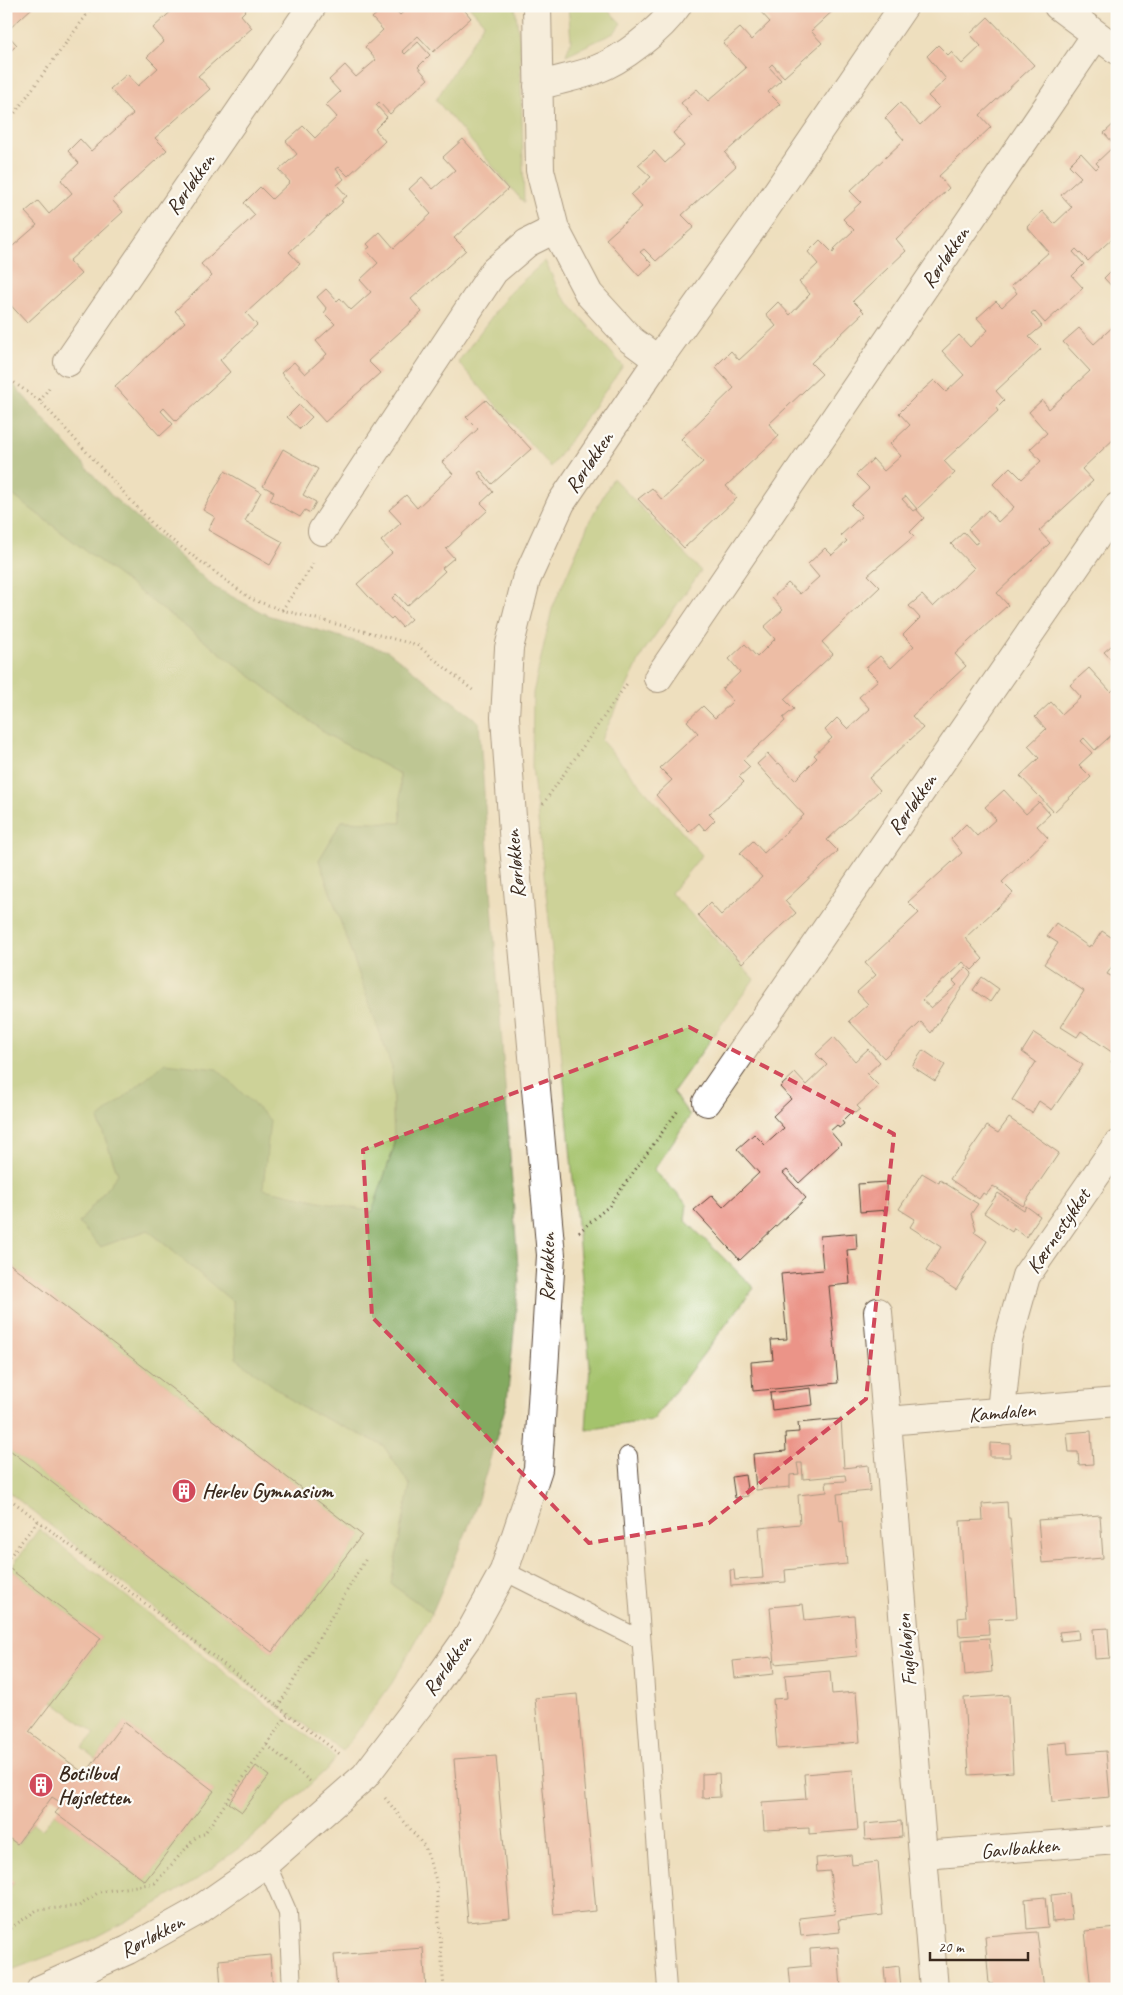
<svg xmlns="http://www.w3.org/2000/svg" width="1123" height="1995" font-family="Caveat,sans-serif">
<rect width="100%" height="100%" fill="#fdfcf7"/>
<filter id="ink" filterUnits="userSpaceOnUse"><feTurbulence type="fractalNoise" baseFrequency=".02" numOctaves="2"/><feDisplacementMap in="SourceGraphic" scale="10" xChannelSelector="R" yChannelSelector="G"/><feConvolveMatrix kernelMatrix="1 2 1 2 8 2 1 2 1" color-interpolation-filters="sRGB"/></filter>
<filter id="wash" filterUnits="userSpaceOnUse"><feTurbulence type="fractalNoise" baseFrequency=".0096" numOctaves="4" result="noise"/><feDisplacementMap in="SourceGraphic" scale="20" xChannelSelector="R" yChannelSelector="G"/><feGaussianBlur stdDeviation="1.12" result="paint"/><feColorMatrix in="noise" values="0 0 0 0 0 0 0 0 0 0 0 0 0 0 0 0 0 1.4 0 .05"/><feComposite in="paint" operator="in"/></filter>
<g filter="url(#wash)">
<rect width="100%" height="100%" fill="#eedfbe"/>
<path fill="#a4c36c" stroke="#707645" d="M469,6H515L520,44L524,203L436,100L484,23Z
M568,6H604L621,23L614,33L566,55L571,40Z
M545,261L560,293L623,366L551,467L458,362L510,292Z
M613,478L701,571L644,651L601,740L702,855L671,893L754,979L673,1092L690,1116L654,1170L687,1204L685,1220L754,1288L653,1420L586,1430L590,1366L550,929L532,766L533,693L552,609L590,520Z
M6,490L328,735L400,774L401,823L342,821L319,860L392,1068L394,1147L372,1213L262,1189L98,1119L118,1174L79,1223L100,1247L148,1230L233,1302L237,1358L301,1407L383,1445L410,1485L391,1584L432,1613L392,1683L343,1751L278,1707L6,1490V1447L272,1652L362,1535L6,1261Z
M39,1529L336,1758L326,1770L248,1841L196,1880L136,1916L91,1940L6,1972V1892L14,1883L6,1876V1836L18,1844L33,1823L42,1830L55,1813L145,1881L214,1791L124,1722L96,1759L82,1748L95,1733L53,1702L101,1638L10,1569Z"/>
<path fill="#83a960" stroke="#5f6a3f" d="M6,376L111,495L214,587L267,615L388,651L479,722L519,1281L507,1402L473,1516L432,1613L391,1584L410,1485L383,1445L301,1407L236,1358L233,1302L148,1230L100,1247L79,1223L118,1174L98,1119L165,1063L217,1069L270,1120L263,1189L372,1212L394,1147L392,1068L319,860L342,821L401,823L400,774L328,735L6,490Z"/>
<g id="blocks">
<path fill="#eb9488" d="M6,6H34L6,32Z
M177,6H250L241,15L252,28L198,76L210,89L155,138L167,150L112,200L123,212L69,261L81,274L27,323L6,300V252L37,225L25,212L38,201L49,214L72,193L61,180L79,163L68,151L80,139L91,151L133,114L110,89L127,74L138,86L158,68L147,57L164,41L153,28Z
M386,6H392L400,15L410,6H461L471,18L433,52L418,36L402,51L405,54L418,42L430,55L418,67L428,79L390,114L379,102L376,105L387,117L375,129L385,141L348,176L339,167L336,169L344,179L337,185L347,196L341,201L343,202L289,252L300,264L246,313L257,325L220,360L230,372L176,421L164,408L161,411L173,424L160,436L115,386L185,322L175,311L212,276L201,264L255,215L244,203L260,187L272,199L290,182L279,170L297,154L286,141L303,126L315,138L337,117L326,105L340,92L329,80L345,65L356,77L376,60L365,47L383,30L372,18Z
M763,6H838L811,31L822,43L784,77L772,64L769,67L781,80L768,92L780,104L725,153L736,166L682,215L694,227L656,261L644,249L640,252L652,264L639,276L606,239L642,207L631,195L651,177L638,165L654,151L665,163L684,146L673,133L692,116L681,103L697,89L708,101L746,68L723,43L740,28L751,40L770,22L759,10Z
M988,17L1034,65L980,115L991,127L939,176L949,188L896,239L906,251L853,301L864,312L811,363L822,374L769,424L779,436L726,486L737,498L684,548L638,499L652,488L662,500L703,462L681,439L734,388L715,367L731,351L739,360L776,326L766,314L778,302L790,315L810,294L799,282L818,264L808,252L820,240L833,253L835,250L834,249L854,230L843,219L861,202L850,191L904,140L885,118L900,103L920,125L939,107L928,96L946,79L927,56L938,45L948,55L951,52L962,64L981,46L970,34Z
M6,33L17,45L6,55Z
M1117,121V212L1114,214L1117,217V234L1088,261L1076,249L1073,252L1084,264L1072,276L1083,288L1045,323L1034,311L1031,313L1042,326L1029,337L1041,349L996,391L1004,400L996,408L998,411L944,461L955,473L917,509L906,496L902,499L913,511L916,509L924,518L910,532L914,536L868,575L880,587L822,642L833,654L784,699L794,709L783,718L785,721L743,760L750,767L739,777L744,782L709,814L715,820L705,830L699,823L689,832L656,795L672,780L660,768L698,733L687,721L703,706L715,718L733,701L722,689L740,672L729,659L745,644L757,657L775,639L764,627L783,610L772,598L788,583L800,594L819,577L808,564L825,548L832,555L847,541L841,535L862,516L851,505L869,488L856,475L873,459L884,471L901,456L890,444L910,425L899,413L915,397L934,380L946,392L964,375L942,351L959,335L970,347L988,330L977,318L996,301L1002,307L1017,293L1011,286L1049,252L1027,227L1042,211L1054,224L1072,207L1061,195L1081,177L1069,165L1081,153L1096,169L1099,166L1096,163L1115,145L1104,133Z
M463,139L508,189L454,238L466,250L411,299L422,312L368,361L380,373L325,422L281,373L294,362L305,374L327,354L316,341L335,324L324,313L327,309L317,297L326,289L337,301L340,298L351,310L371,292L360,280L378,263L366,250L370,247L367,244L380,232L394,248L431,214L409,189L422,177L433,189L455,170L443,157Z
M1117,265V292L1104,278Z
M1117,323V436L1082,469L1093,481L1039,531L1050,543L997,593L1008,605L955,654L966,666L912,716L923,728L869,778L880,790L827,840L838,851L785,901L796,913L742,963L698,915L710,903L721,915L762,877L740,853L753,841L764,853L804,815L757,764L768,754L777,764L779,763L795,780L817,758L814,755L832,738L825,730L837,718L848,729L870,709L859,697L878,680L866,668L880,656L891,668L914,646L903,635L920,618L909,606L922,595L933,607L974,568L951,544L964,532L975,544L979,542L968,529L988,510L998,522L1014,507L993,484L1010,467L1022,479L1041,461L1030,449L1047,433L1029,412L1042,400L1049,409L1090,371L1063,342L1079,328L1094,344Z
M486,400L531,449L492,484L481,471L478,473L493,492L481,503L488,510L446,549L454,558L442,568L445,571L407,606L396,594L392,598L411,619L402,627L393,617L391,619L380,609L357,584L392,553L381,541L401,523L389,510L406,495L417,508L453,474L442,462L478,429L466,417Z
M299,405L312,417L300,429L287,417Z
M283,449L318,469L303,495L316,502L310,513L305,510L300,517L270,500L274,492L263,486Z
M225,471L261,492L245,521L283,542L270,565L208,530L215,517L203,510Z
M1117,641V666L1104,652Z
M1089,668L1111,692L1117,686V730L1095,750L1084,738L1081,741L1092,753L1079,765L1091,777L1054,812L1020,776L1039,758L1028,746L1046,729L1035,717L1051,702L1062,714L1081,697L1070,685Z
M1004,790L1026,814L1039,802L1050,814L1037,826L1048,838L1002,882L1013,893L965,938L983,959L972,970L963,962L922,1000L931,1008L957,985L953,981L966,967L972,973L931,1033L921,1022L884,1058L849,1021L868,1004L857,992L876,975L865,963L919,913L908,902L962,853L951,839L966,824L977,836L996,819L985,807Z
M1056,923L1089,947L1090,945L1092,946L1102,931L1117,941V963L1115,962L1107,974L1117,979V1066L1111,1062L1116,1055L1081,1031L1077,1037L1061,1027L1084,991L1044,964L1058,943L1047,936Z
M982,977L999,989L990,1002L973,990Z
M1034,1033L1083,1065L1052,1110L1039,1101L1032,1113L1012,1100L1036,1062L1022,1052Z
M834,1037L855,1061L868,1049L880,1062L867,1074L879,1086L857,1106L860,1109L855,1113L852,1111L842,1121L844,1124L839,1128L837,1125L830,1131L841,1144L799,1183L787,1170L783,1173L806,1198L740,1260L694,1210L712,1195L723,1207L759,1173L737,1149L754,1134L765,1145L784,1128L773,1116L791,1099L780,1087L795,1073L806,1085L827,1065L816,1054Z
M923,1050L945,1065L935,1081L912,1066Z
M1009,1118L1059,1153L1023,1206L993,1186L986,1195L983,1193L979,1199L950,1179L987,1126L998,1133Z
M922,1173L939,1183L940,1180L978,1204L971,1214L976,1229L974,1232L987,1241L956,1290L926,1271L941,1247L910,1227L915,1219L899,1209Z
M886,1182L888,1210L860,1212L858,1184Z
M998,1193L1024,1210L1026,1206L1040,1216L1026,1237L1014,1228L1012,1232L984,1213Z
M856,1233L857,1249L847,1250L850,1284L829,1286L838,1383L753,1391L751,1362L773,1360L771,1340L787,1339L781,1274L823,1270L820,1236Z
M6,1261L362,1535L272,1652L6,1447Z
M811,1388L813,1405L772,1410L770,1393Z
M841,1419L844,1468L868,1465L870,1491L837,1494L840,1521L843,1520L847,1564L785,1570L786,1582L731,1586L730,1570H734L735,1580L763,1578L759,1528L800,1524L798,1495L827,1492L826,1482L846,1481L845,1475L803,1479L802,1463H797L799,1474L790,1475V1487L756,1490L753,1454L786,1451L785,1433L799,1432L798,1423Z
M1091,1431L1093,1464L1079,1465L1078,1452H1069L1067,1433Z
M990,1443L1010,1444V1457H990Z
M745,1475L748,1496L735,1498L732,1477Z
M1007,1502L1008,1518H1010L1017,1618L988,1619L989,1634L959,1636L958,1618L966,1617L960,1521L983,1520L982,1504Z
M1100,1515L1103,1558L1042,1563L1038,1520Z
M10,1569L101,1638L29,1732L85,1774L124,1722L214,1791L145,1881L55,1813L63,1804L52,1797L17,1844L6,1836V1574Z
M803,1604L805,1620L854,1615L857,1656L775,1664L770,1607Z
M1108,1628L1110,1658L1095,1659L1093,1629Z
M1078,1630L1079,1639L1061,1641L1059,1632Z
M989,1638L992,1672L965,1675L962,1640Z
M772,1657L774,1674L735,1678L733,1661Z
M830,1671L832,1694L856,1692L860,1742L777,1749L773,1699L787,1698L785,1675Z
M577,1694L596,1911L554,1915L535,1698Z
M1009,1695L1013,1772L969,1775L964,1698Z
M1067,1742L1068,1754L1106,1751L1110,1797L1052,1802L1047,1744Z
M496,1756L510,1918L468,1922L454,1759Z
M256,1766L269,1776L242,1812L229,1803Z
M853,1770L858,1830L809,1834V1828L764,1830L762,1802L806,1799L804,1774Z
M719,1773L720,1797L702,1798V1774Z
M901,1821L902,1837L865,1840L864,1824Z
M851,1855L852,1865L878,1862L883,1915L838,1920L840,1932L801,1936L799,1918L835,1914L830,1871L817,1872L816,1858Z
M6,1876L14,1882L6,1892Z
M1069,1893L1072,1920L1053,1922L1051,1895Z
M1045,1897L1048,1927L1027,1929L1025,1899Z
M1117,1928V1989H1091L1085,1931Z
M1037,1932L1044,1989H995L994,1984H989L985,1936Z
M838,1947L841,1989H791L789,1968L811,1966L810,1949Z
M423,1948L426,1989H337L334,1955Z
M270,1955L273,1989H221L219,1960Z
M899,1966L901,1989H886L884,1968Z"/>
</g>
</g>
<g filter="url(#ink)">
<use href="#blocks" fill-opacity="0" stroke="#564536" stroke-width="1"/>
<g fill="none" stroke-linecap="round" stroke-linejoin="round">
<defs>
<path id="lane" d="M628,1456L667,1989
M504,1571L641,1640
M266,1863L288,1913L292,1989"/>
<path id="street" d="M537,6L540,170L555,229L589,294L631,340L658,360
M1058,6L1117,50
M538,86C557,80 576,77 595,70C622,60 661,30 677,6
M68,362L312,6
M322,531L494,271L527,243L555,229
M658,678L1096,35
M707,1102L1117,507
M878,1312L934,1989
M1001,1412L1008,1340L1026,1276L1117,1145
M887,1421L1117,1402
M923,1855L1117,1840
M41,1989L128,1950L196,1912L266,1863L365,1776L429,1692L467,1638L504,1571L538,1469L551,1255L514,846L505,717L509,648L526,580L561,503L658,360L753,227L904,6"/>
</defs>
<use href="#lane" stroke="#564536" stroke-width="20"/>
<use href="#street" stroke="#564536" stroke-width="30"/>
<path stroke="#564536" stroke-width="3" stroke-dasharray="1 4" stroke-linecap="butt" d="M6,125L93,6
M6,377L40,401L157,529L251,599L282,610L417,645L475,692
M40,401L51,385
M282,610L313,565L314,561
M543,804L628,682
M579,1232L609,1206L679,1109
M6,1496L341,1755
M6,1561L38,1521
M278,1707L367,1557
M267,1745L312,1783
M385,1798L425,1847L436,1880L444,1989
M6,1931L37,1910L79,1906L99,1892L155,1883L197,1836L204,1834L288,1714"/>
<use href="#lane" stroke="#fff" stroke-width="18"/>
<use href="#street" stroke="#fff" stroke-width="28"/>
</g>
</g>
<path d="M0 0H1123V1995H0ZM689,1027L894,1134L866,1399L709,1523L589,1543L372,1317L363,1150Z" fill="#eedfbe" fill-opacity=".55" fill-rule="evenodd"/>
<path fill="none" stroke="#d1495b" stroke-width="4" stroke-dasharray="10 6" stroke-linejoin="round" d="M689,1027L894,1134L866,1399L709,1523L589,1543L372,1317L363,1150Z"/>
<defs>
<symbol id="building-disc" viewBox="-11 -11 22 22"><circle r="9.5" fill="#d1495b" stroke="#fdfcf7"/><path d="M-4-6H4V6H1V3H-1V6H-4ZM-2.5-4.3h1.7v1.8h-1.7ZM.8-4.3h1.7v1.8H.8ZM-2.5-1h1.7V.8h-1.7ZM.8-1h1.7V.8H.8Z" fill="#fff"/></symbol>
</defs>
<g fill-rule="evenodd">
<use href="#building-disc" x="170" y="1477" width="28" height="28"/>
<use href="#building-disc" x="27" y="1771" width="28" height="28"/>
</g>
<g text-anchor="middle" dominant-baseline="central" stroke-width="4.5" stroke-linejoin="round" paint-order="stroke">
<g font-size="21" fill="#3b2a1e" stroke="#fdfcf7">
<text transform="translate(190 184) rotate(-55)">Rørløkken</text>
<text transform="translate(945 257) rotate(-56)">Rørløkken</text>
<text transform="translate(589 462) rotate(-56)">Rørløkken</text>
<text transform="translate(912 804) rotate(-55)">Rørløkken</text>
<text transform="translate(515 864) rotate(-95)">Rørløkken</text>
<text transform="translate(1058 1231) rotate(-56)">Kærnestykket</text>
<text transform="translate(547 1267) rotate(-89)">Rørløkken</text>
<text transform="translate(1002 1412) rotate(-5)">Kamdalen</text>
<text transform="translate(906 1650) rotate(-95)">Fuglehøjen</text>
<text transform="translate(447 1665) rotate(-55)">Rørløkken</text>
<text transform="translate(1020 1848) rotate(-5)">Gavlbakken</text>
<text transform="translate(152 1936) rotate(-28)">Rørløkken</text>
</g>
<g font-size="21" font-weight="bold" fill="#3b2a1e" stroke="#fdfcf7" text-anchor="start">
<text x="202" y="1491">Herlev Gymnasium</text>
<text x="58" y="1773">Botilbud<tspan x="58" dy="24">Højsletten</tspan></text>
</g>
</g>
<rect width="1123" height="1995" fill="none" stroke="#fdfcf7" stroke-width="25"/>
<path d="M930 1952v8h98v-8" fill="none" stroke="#3b2a1e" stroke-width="2.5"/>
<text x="938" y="1952" font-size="15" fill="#3b2a1e" stroke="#fdfcf7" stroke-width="4" paint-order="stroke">20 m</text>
</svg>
